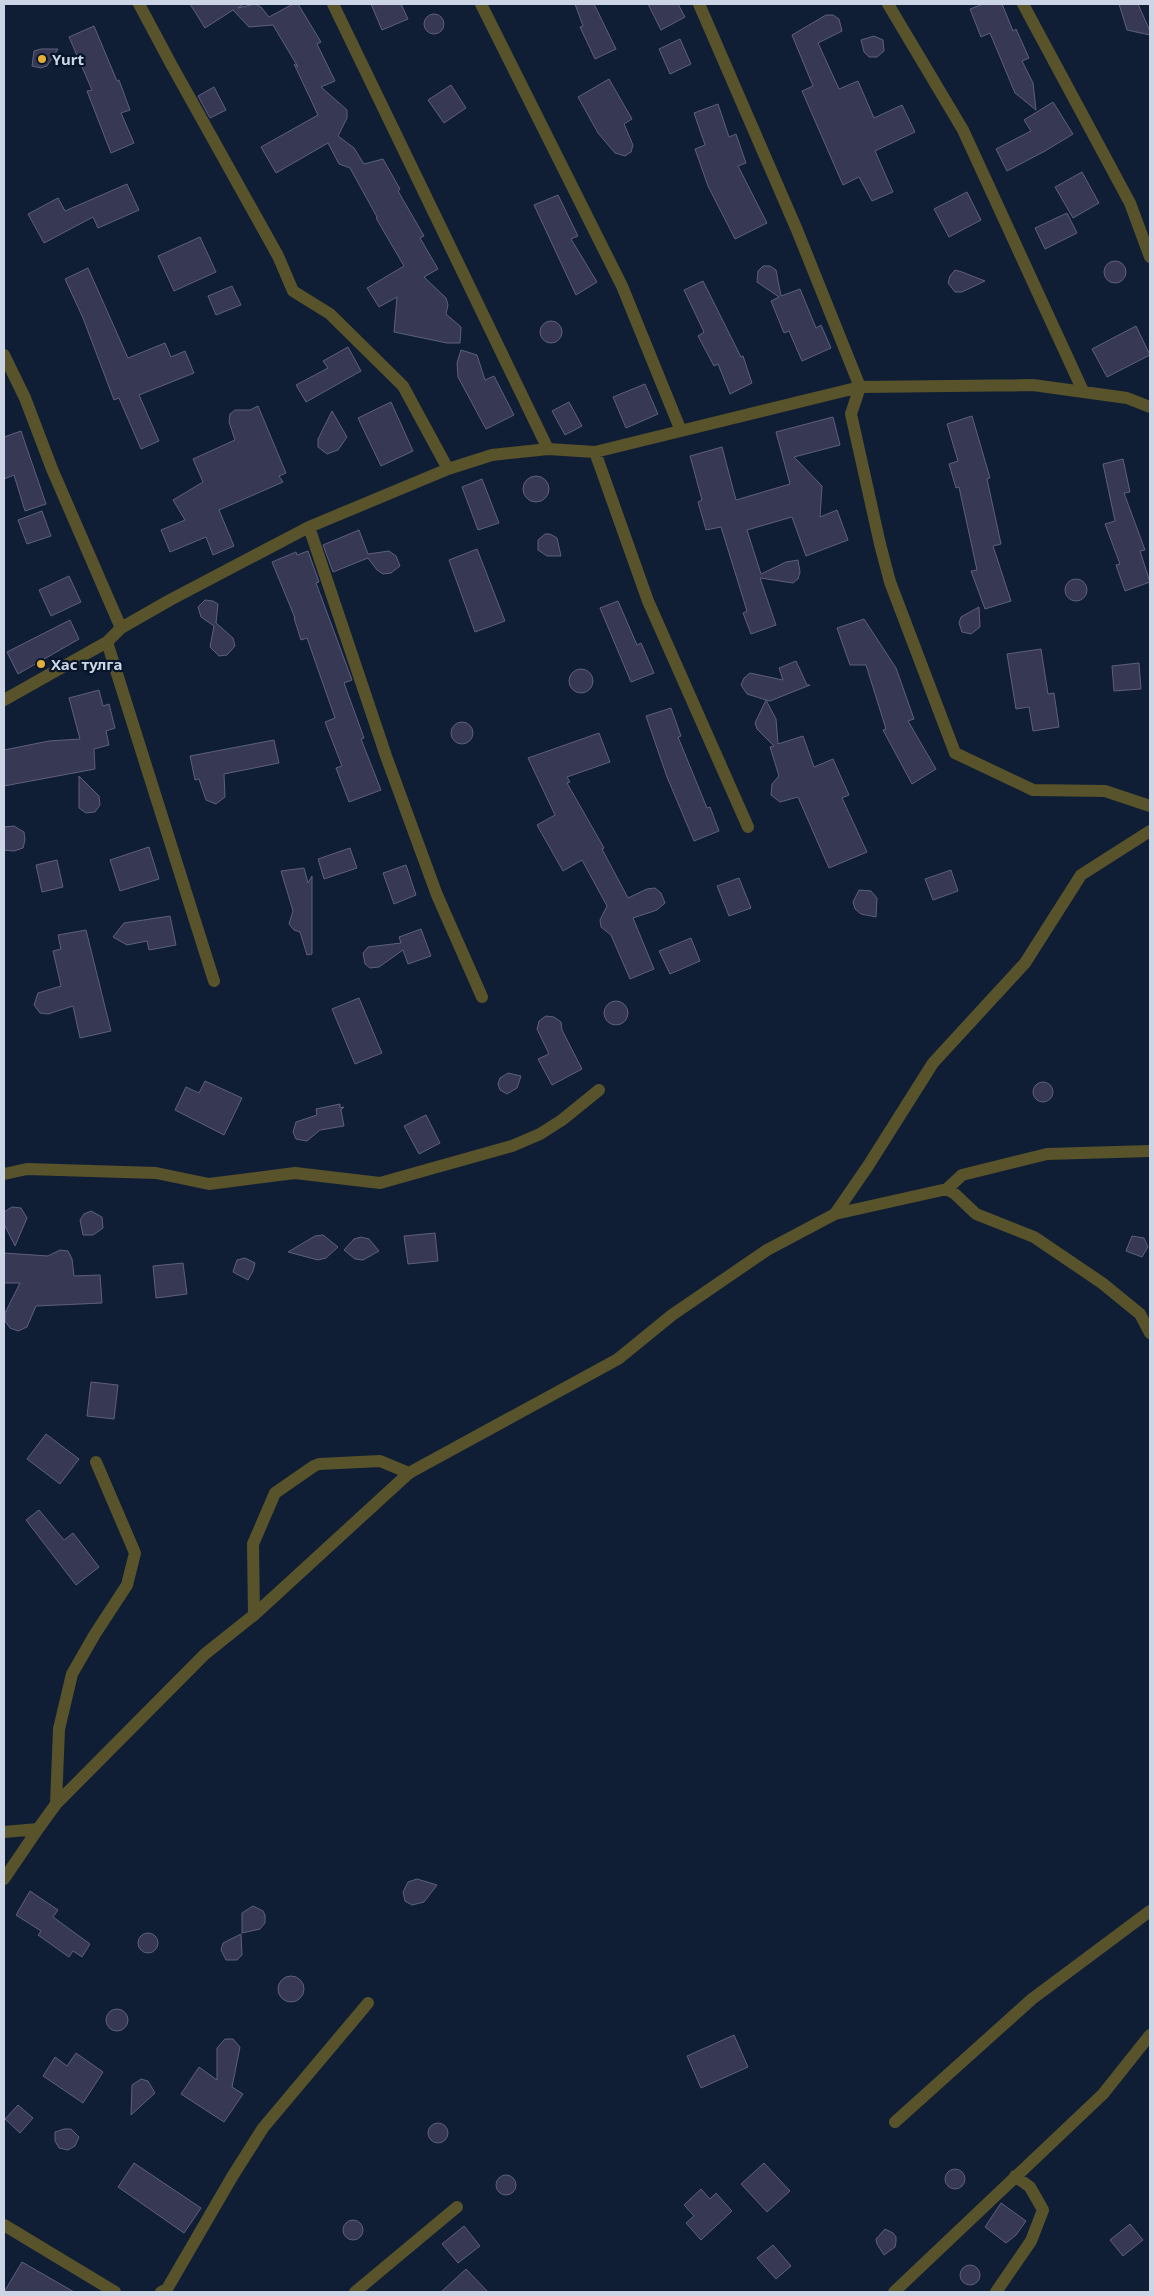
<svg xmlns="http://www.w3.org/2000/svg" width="1154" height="2296" font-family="'Noto Sans',sans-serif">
<rect width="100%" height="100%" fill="#101e35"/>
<path fill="#373954" stroke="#5d5f7d" d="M190,4H244L238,8L255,4L261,7L269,17L293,4H298L321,42L317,44L335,81L321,87L347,110V118L338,136L354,148L364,164L383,159L400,189L398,191L424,236L420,238L438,269L424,277L446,298L448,305L446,314L461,327L460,343H447L394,332L397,297L379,307L367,288L404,266L376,218L377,217L350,168L339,164L328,143L276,173L261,147L318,115L294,64L298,67L273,25L249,27L233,10L205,28Z
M371,4H401L408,19L382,30Z
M575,4H594L616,49L595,59L580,27L583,26Z
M648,4H678L685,17L661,30Z
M983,4H1002L1013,31L1016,29L1029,58L1022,61L1033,83L1036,110L1015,93L990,33L981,37L970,9Z
M1119,4H1138L1150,31V35L1127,30Z
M424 24a10 10 0 1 1 20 0a10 10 0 1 1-20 0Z
M826,15H833L839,19L842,31L818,43L839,89L858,81L874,118L902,105L915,132L875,151L893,192L872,201L859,177L843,185L802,91L813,86L792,35Z
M94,26L117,81L119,80L130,110L121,113L134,143L111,153L87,91L92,90L69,37Z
M874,36L883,40L884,51L877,57H869L864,52L861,40Z
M680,39L691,64L670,74L659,49Z
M41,49H58L47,66L41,68L32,66L34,51Z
M609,79L632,119L624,124L633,145L631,152L625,156L615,153L598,133L578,97Z
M451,85L466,108L444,123L428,100Z
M214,87L226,110L210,118L198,96Z
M1053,102L1073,134L1045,151L1007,171L996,149L1031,131L1024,120Z
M718,104L729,137L736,134L746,163L738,166L767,223L735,239L708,186L695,149L705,145L694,113Z
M1082,172L1099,203L1073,218L1055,187Z
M127,184L139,210L98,228L93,217L44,243L28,214L58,198L65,211Z
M967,192L981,220L949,237L934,209Z
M558,195L578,236L571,239L597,282L576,295L534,205Z
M1067,213L1077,233L1045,249L1035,228Z
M200,237L216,272L174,291L158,256Z
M1104 272a11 11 0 1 1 22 0a11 11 0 1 1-22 0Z
M763,266H770L776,270L781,296L800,289L816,328L821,325L831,348L802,361L789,331L784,333L771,301L779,297L757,282L758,271Z
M88,268L128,358L165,343L171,357L185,351L194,373L139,395L159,441L141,449L119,398L114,400L83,318L65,279Z
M955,270L962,272L985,281L962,292H955L948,283L950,276Z
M703,281L741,357L743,356L752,383L730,394L718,364L714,366L698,336L704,332L684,290Z
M232,286L241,305L216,315L208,296Z
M540 332a11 11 0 1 1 22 0a11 11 0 1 1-22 0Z
M1136,326L1150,355L1107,377L1092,349Z
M348,347L361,371L306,402L296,385L328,368L323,361Z
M461,350L477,355L485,380L494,376L514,415L486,429L458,377L457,363Z
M645,384L658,414L626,428L613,397Z
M391,402L413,451L381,466L358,418Z
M569,402L582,426L565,435L552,411Z
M258,406L286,473L279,476L283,482L219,510L234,546L213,555L206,537L170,552L161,530L185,520L173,500L203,482L193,459L235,440L229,422L230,414L235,410H250Z
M332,411L347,437L338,450L327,454L318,447V439Z
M972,416L990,478L987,479L1001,544L993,546L1011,601L985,609L971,571L977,570L959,487L956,488L949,464L958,461L947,424Z
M833,417L840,445L794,457L822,486L820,517L837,510L848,540L806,556L792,517L747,530L761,574L786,562L798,560L800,572L798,579L793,583L760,578L776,625L751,634L743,613L747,611L721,527L706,530L698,502L702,500L690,456L722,447L736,500L790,484L776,432Z
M21,431L46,504L25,511L14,475L4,479V437Z
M1123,459L1130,492L1124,493L1145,550L1140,551L1150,582L1125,591L1116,565L1120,564L1105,524L1115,521L1103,464Z
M523 489a13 13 0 1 1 26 0a13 13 0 1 1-26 0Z
M482,479L499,523L478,530L462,487Z
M42,511L51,536L27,544L18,520Z
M359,530L368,554L389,551L396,556L400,566L391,573L383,574L377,570L368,558L333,572L323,545Z
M545,534H550L557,538L561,556H547L538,550V540Z
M477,549L505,621L475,632L449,560Z
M308,551L319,582L316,583L352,680L344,683L364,738L361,739L381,790L349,802L336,768L342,766L325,722L335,718L307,638L301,640L294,618H295L272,562L296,552L297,555Z
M69,576L81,602L51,616L39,590Z
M1065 590a11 11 0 1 1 22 0a11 11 0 1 1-22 0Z
M205,600L213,601L218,604L216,623L233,638L235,646L227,655L219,656L210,647L214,626L201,617L198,607Z
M618,601L637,645L641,643L654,673L631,682L600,608Z
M979,607L980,627L971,634L962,632L959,623L961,617Z
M864,619L896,668L914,719L908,721L936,769L912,784L883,730L886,729L866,665H850L837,628Z
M70,620L79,639L18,674L7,652Z
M1041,649L1048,694L1054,693L1059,727L1033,731L1029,707L1016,709L1007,654Z
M796,661L807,685H810L770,701L766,700L776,719L778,744L803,736L814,767L833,759L849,795L842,798L867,852L829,868L798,797L780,802L771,795L772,784L779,776L770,747L774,746L757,729L755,723L766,700L747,694L741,685L744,678L750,673L783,680L779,668Z
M1139,663L1141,689L1114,691L1112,666Z
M569 681a12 12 0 1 1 24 0a12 12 0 1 1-24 0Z
M99,690L103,706L109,704L115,728L106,731L109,745L94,749L95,769L4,786V750L49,741L80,739L69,698Z
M671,708L681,736L678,737L707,808L710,807L719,831L694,841L667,777L646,716Z
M451 733a11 11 0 1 1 22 0a11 11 0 1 1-22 0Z
M599,733L610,762L567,777L570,782L567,783L604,848L602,849L628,898L647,889L655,888L661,893L665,903L657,910L633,918L654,969L630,979L611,935L601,927L600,920L607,906L582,860L563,871L537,825L555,815L528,758Z
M274,740L279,763L224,774L225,797L216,804L206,800L199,779L195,780L190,756Z
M79,776L99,796L100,805L95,812L86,813L79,808Z
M14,826L24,832L25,840L23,848L14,851L4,850V827Z
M149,847L159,879L120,891L110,860Z
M350,848L357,868L324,879L318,859Z
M57,860L63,887L42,892L36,865Z
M406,865L416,895L394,904L383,873Z
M304,868L308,883L312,876V954L307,955L300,932L294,930L289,924L293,911L281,871Z
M951,870L958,891L933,900L925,879Z
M739,878L751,908L729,916L717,886Z
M859,890L871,891L877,898L876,917L861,914L855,909L853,902Z
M170,916L176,945L149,950L147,941L127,945L113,937L124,923Z
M421,929L431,956L408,964L403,950L379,967L370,968L365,964L363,953L368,947L401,943L399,937Z
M86,930L111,1031L80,1038L73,1006L48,1014L40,1013L34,1005L38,993L61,986L53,951L61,949L58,935Z
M691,938L700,961L670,974L659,951Z
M359,998L382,1053L355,1064L332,1009Z
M604 1013a12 12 0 1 1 24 0a12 12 0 1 1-24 0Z
M546,1016L554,1017L561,1022L562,1030L582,1069L552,1085L538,1059L549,1054L537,1029L539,1021Z
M508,1073L521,1076L517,1088L507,1094L500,1090L498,1084L500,1078Z
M205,1081L242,1098L224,1135L175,1110L186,1087L199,1093Z
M1033 1092a10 10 0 1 1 20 0a10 10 0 1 1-20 0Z
M340,1104V1108L344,1107L341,1110L344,1126L320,1130L307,1141L296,1139L293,1132L296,1122L317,1115L316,1109Z
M426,1115L440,1143L419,1154L404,1126Z
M12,1207L21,1208L27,1218L15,1246L4,1224V1212Z
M91,1211L102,1217L103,1228L93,1235H83L80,1220L84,1214Z
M435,1233L438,1261L408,1264L404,1236Z
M323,1235L338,1247L326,1258L318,1260L288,1252L315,1236Z
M1132,1236L1144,1238L1148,1247L1142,1257L1126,1251Z
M361,1237L369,1239L379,1251L363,1260L355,1259L344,1250L354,1239Z
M60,1250L68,1251L72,1259L74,1276L100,1275L102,1303L36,1306L27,1327L18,1331L10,1328L5,1321V1313L20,1283H4V1253L48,1256Z
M245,1258L255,1263L253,1271L248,1280L233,1272L237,1260Z
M183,1263L187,1294L156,1298L153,1266Z
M91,1382L118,1385L114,1419L87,1416Z
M46,1434L79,1459L60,1484L27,1459Z
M39,1510L64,1540L73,1533L99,1567L76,1585L26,1520Z
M417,1879L437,1885L424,1902L412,1905L405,1901L403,1892L408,1882Z
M30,1891L58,1910L53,1917L90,1944L82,1957L73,1951L69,1957L38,1935L41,1931L16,1915Z
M253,1906L263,1911L265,1915V1923L260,1929L242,1933V1913Z
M138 1943a10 10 0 1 1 20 0a10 10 0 1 1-20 0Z
M241,1934L242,1955L237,1960H226L221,1950L223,1943Z
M278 1989a13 13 0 1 1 26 0a13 13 0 1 1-26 0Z
M106 2020a11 11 0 1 1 22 0a11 11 0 1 1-22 0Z
M734,2035L748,2067L701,2088L687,2056Z
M225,2039H233L240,2047L232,2087L243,2094L224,2122L181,2094L199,2067L217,2080V2048Z
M76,2053L103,2072L83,2103L43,2076L55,2057L67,2066Z
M141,2079L148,2081L155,2093L131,2115L132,2085Z
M18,2105L33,2118L20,2133L5,2119Z
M428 2133a10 10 0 1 1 20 0a10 10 0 1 1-20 0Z
M64,2129H71L79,2137L75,2146L68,2150L59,2148L55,2141V2132Z
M134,2163L201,2208L184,2233L118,2187Z
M764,2163L790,2191L767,2212L741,2184Z
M945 2179a10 10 0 1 1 20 0a10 10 0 1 1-20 0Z
M496 2185a10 10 0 1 1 20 0a10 10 0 1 1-20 0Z
M701,2189L710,2199L716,2193L732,2211L701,2240L686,2223L694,2216L684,2205Z
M1001,2203L1026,2221L1016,2235L1006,2243L985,2227Z
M343 2230a10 10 0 1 1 20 0a10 10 0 1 1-20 0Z
M1130,2224L1143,2240L1123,2256L1110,2240Z
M464,2226L480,2246L458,2263L442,2244Z
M885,2229L893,2233L896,2237V2242L895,2247L884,2255L877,2244L876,2239Z
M773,2245L791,2266L776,2279L757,2258Z
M22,2262L74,2292H4Z
M960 2275a10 10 0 1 1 20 0a10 10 0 1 1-20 0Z
M466,2269L488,2292H441Z"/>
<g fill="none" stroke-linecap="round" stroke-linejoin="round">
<path stroke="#58532a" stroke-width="12" d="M254,1615L253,1544L275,1493L314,1466L319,1464L380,1461L409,1473"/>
<path stroke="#58532a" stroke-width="12" d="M139,4L171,64L278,256L293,291L330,314L403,386L448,469
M333,4L548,449
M481,4L622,286L681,431
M699,4L797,230L860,387L851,414L880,544L890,582L955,753L1033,790L1105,791L1150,806
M888,4L963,130L1083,391
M1023,4L1130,203L1150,257
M4,355L25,398L52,469L121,628
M595,452L648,601L748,827
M309,527L386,756L437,895L482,997
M107,642L214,981
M4,700L107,642L121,628L170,600L309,527L448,469L492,455L548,449L595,452L860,387L1033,385L1127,398L1150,407
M4,1174L27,1169L156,1173L209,1184L295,1173L380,1183L512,1146L540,1134L562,1120L599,1090
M947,1189L955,1194L976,1214L1034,1237L1102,1283L1140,1314L1150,1333
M835,1214L868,1166L933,1063L1025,963L1081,875L1150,831
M56,1804L59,1729L72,1674L95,1634L127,1585L135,1553L96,1462
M4,1832L38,1829L56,1804L205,1654L254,1615L409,1473L618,1359L672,1315L767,1250L835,1214L947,1189L962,1175L1047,1154L1150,1151
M4,1879L38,1829
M895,2122L1032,1999L1150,1911
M4,2225L115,2292
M161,2292L167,2289L232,2177L263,2128L368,2003
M355,2292L457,2207
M894,2292L1103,2094L1150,2035
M996,2292L1031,2241L1043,2210L1030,2187L1015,2176"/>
</g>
<g fill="#e3ae35" stroke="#07152a" stroke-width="2">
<circle cx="42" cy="59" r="5"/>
<circle cx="41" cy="664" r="5"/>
</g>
<g text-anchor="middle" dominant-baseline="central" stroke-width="4.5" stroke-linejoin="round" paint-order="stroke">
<g font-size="15" font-weight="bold" fill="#cbd5e5" stroke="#07152a" text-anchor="start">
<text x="52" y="59">Yurt</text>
<text x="51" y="664">Хас тулга</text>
</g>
</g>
<rect width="1154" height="2296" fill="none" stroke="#cbd5e5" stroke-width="10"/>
</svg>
